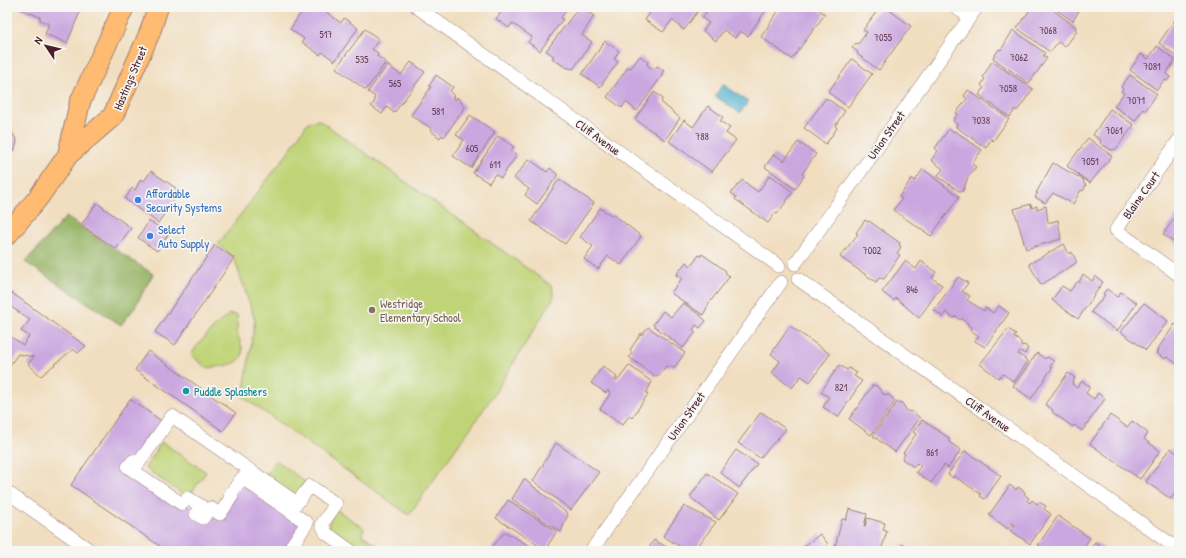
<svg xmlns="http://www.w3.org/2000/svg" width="1186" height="558" font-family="'Patrick Hand',sans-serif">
<rect width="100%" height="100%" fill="#f6f6f2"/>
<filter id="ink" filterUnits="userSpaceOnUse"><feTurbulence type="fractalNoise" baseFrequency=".025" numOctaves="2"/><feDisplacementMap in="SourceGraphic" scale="8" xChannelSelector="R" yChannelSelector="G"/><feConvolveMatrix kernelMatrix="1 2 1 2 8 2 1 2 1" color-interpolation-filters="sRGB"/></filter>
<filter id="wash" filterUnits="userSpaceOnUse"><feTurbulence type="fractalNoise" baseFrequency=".012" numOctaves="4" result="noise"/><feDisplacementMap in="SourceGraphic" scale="16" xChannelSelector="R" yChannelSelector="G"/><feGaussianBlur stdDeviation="0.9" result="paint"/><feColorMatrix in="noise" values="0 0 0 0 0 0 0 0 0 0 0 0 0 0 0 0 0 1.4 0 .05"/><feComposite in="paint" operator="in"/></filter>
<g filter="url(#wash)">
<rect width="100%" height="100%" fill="#f1dec0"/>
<path fill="#c0d477" stroke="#857a51" d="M319,120L552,286L554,297L493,396L409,515L243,397L255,320L234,258L218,244L287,154L308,122Z
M230,314L237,315C238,320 237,324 237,330C237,336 241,342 242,348C246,367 220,366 207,368L191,355C195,346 220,320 230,314Z
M162,442L206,472L188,498L145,468Z
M276,460L310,486L297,503L263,480Z
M334,508L364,528L362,535L386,551H351L326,533Z"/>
<path fill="#98b668" stroke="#716a4a" d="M66,217L153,274L135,307L121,325L25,262Z"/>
<path fill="#4eaecd" stroke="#4c667c" d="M723,84L748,102L740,113L715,96Z"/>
<g id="blocks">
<path fill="#cba7e0" d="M16,7H82L67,43L45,34L49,24L40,20V17Z
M305,7H328L325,11L341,23L344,18L358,28L335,61L322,52L320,55L302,42L304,39L290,29Z
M505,7H547L554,12L558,7H564L567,9L561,18L563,19L540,51L528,42L532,37L512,23L509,28L496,19Z
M579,7L594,16L582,35L592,42L573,69L565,67L552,58L554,56L546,51Z
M654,7L656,8L701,7L684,30L672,20L663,32L645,20Z
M710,7H768L748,36L740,31L735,38L724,30L716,41L703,31L709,23L702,18Z
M781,7H815L825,14L792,59L761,37Z
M880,7H885L911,26L879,70L857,54L858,52L852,48L856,43L858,44L867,32L863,30Z
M1032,7H1049L1076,27L1075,29L1077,31L1065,47L1058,42L1050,52L1017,28Z
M1052,7H1081L1073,21Z
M1179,14V58L1159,43Z
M365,29L379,39L372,49L378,53L377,56L386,62L366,90L336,68Z
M1013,30L1045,53L1043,56L1047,58L1030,82L1028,83L993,58L999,49L1001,50Z
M605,41L619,51L614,59L618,62L600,87L582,74Z
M1157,46L1175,60L1166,74L1170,77L1167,81L1164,80L1157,90L1130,70L1141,54L1148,59Z
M640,56L648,62L647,65L651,68L655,69L657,66L664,71L662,73L663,74L637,111L626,102L622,108L607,97L628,67L631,68Z
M852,59L872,74L848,107L828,92Z
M992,61L1033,89L1017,111L1015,109L1010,117L979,95L984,88L981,85L985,79L983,77Z
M411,62L425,72L394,113L387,107L382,114L371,106L375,101L374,100L375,97L368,92L387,65L401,75Z
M436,75L453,87L450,92L454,96L452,98L455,100L457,97L465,107L444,137L442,135L440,138L431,131L432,129L411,115L431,87L429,86Z
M1130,75L1157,94L1145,111L1143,109L1135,121L1114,106L1124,93L1121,91L1123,89L1121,87Z
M968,90L1009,119L993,141L991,139L986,148L956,127L957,124L953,121L958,114L956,113L967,99L964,96Z
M654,92L663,98L661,102L680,118L665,140L635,119Z
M826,98L845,111L835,126L837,128L826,144L804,128Z
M708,106L723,117L720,121L730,128L726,133L736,140L712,172L669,141L684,120L693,127Z
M1110,109L1134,125L1116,149L1111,150L1100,143L1101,140L1093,135Z
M470,115L495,132L471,168L453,156L464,140L456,135Z
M7,124L17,141L15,150L7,154Z
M949,129L954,132L955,131L982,150L972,164L976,167L968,177L963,191H959L937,176L943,169L931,160L938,151L935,148Z
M498,136L514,147L511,151L517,155L501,178L495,174L489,183L473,173Z
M1088,138L1112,156L1090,183L1067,166Z
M798,142L816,154L802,174L804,176L795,189L765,167L774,154L784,161Z
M529,159L547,172L550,168L558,175L537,204L525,195L529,189L514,178Z
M1053,163L1084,180L1083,183L1086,185L1083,191L1081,190L1073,204L1053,193L1045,203L1035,197L1038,193H1036Z
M923,169L959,197L931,236L893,210L902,199L899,197L912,178L915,181Z
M151,171L180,191L158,223L125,199L132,188L135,190L141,179L144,181Z
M770,175L793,192L777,214L775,213L768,223L735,199L736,197L731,193L742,180L758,192Z
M559,179L594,203L565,244L531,221Z
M97,203L131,228L116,249L81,225Z
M1031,204L1032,208L1037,206V209L1046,206L1048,223L1058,220L1061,239L1026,249L1014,209Z
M600,208L611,215L613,214L641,236L621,265L608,256L598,269L584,259L593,246L580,237Z
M1179,212V246L1163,234Z
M865,220L868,222L869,221L900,243L899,245L901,247L897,253L900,255L884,279L879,278L876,282L840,257L858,234L856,233Z
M149,221L169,233L157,251L138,238Z
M1064,244L1069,254L1072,252L1076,260V263L1041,285L1029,264Z
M215,245L234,258L175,345L155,332Z
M702,254L726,271L725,273L730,276L710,302L703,315L671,293L682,278L676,275L686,262L691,266L699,255L701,256Z
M905,261L916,269L921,261L936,272L932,278L942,285L919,318L896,298L894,301L882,292Z
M1083,274L1092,281L1095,276L1103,282L1078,319L1052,300L1062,286L1070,291L1077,282H1079Z
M958,277L968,283L962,291L970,296L967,300L984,311L986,308L993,313L999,306L1009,313L985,347L975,341L979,336L970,330L972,327L967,325L968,323L964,321L962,318L960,320L956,316L954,318L946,312L943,317L934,310Z
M1107,289L1117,297L1121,292L1137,303L1117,331L1091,312L1105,295L1103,294Z
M12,293L59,327L86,346L78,353L73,349L41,376L28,364L34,357L18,354L7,369V334L23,345L29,336L21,331L30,320L7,304V297Z
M683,303L700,315L706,321L700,328L696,325L693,330L696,332L683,348L653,325L663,311L671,317Z
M1144,303L1168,321L1146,350L1121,332Z
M1175,324L1179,328V365L1167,357L1165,359L1156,353L1158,351L1157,350Z
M790,326L830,354L810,382L801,376L792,388L772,373L780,361L771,354Z
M648,327L685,353L674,368L670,366L669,368L666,366L659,376L657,375L656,377L629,357L632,353L630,350L641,333L642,335Z
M1008,329L1016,334L1014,337L1021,342V346L1025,345L1028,349L1025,354L1020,351L1018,354L1028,361L1014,382L1003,374L998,378L980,364Z
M148,351L236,413L223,431L135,370Z
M1037,353L1045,359L1047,357L1054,361L1050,367L1052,368L1031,399L1013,386Z
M839,365L847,370L849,368L857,373L854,376L862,381L838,417L823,407L829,397L821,392Z
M603,366L617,377L615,380H618L628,367L630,366L652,382L646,393L648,394L632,418L629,416L622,425L600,409L610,394L608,390L606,393L591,383Z
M1068,373L1075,378L1072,384L1077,388L1082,381L1090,387L1086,393L1094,399L1098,393L1105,399L1082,431L1074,425L1073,427L1052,412L1053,410L1045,404Z
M873,385L877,386L883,394L889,395L895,401L871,435L849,419Z
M130,399L166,424L128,467L182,504L220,514L242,478L307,523L288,551H167L71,485Z
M897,402L902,403L907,411L913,412L920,418L895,452L873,436Z
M761,412L786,429L760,458L738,443Z
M1110,415L1127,427L1132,421L1148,433L1144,439L1160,451L1140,479L1090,444Z
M922,420L949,438V442L961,450L948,468L944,465L931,483L916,472L921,466L917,463L914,467L902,459L905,454L903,453L916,434L913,432Z
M556,443L599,472L571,510L533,481Z
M1170,448L1179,455V487L1171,499L1146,482Z
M736,450L757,464L739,488L720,472Z
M965,451L1001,476L985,499L980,496L981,494L954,476L953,478L948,474Z
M707,473L738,494L719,520L690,497Z
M524,479L568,514L561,532L512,499Z
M1010,485L1016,490L1018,487L1025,492L1024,494L1029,498L1027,501L1030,503L1032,500L1037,504L1039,502L1046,506L1044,509L1051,514L1030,544L1010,530L1015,525L1012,523L1008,529L989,515Z
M1179,493V504L1174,500Z
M508,500L557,531L545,550L496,518Z
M684,506L716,522L694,551H687L663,536Z
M849,509L867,514L864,526H865L867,518L885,523L883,530L887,531L881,551H859L860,549L857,548L856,551H834L842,519L846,520Z
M1058,516L1090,538L1081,551H1039L1042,547L1038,545Z
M505,532L539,551H495L491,548Z
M820,534L828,544L823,548L825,551H798Z
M654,540L674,551H647Z
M1095,542L1108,551H1088Z
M903,544L913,551H898Z
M7,545L14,550L13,551H7Z"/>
</g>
</g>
<g filter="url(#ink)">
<use href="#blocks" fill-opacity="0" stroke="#9e7e76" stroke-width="1"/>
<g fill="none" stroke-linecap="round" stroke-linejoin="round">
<defs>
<path id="street" d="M417,7L779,266
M955,7L970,17
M1179,140L1116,230L1179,275
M795,264L977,7
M798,279L1179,550
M7,492L91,551
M288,551L307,523L242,478L230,495L232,496L220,514L210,508L203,518L196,514L201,506L188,498L182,504L128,467L133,461L138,464L172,416L297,503L310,486L336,504L322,524L326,533L351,551
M591,551L781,282"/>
<path id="primary" d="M68,155L80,102L124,7
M7,235L38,198L68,155L113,116L150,32L158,7"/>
</defs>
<use href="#street" stroke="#9e7e76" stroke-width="14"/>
<use href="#primary" stroke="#9e7e76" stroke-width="22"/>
<use href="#street" stroke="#fff" stroke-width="13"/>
<use href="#primary" stroke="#febb71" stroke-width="20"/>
</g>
</g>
<g fill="#3f7fe0" stroke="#f6f6f2" stroke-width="1.5">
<circle cx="138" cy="200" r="4"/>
<circle cx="150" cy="236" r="4"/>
</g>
<circle fill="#8d6e63" stroke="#f6f6f2" stroke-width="1.5" cx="372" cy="310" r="4"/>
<circle fill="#0f9aa8" stroke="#f6f6f2" stroke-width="1.5" cx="186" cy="391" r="4"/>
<g text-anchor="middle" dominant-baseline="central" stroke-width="3.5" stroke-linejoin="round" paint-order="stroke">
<g font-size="10" fill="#6a4158">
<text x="1048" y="30">7068</text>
<text x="326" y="34">517</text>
<text x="883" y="37">7055</text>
<text x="1019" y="57">7062</text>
<text x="362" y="59">535</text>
<text x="1152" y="66">7081</text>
<text x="395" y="83">565</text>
<text x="1008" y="88">7058</text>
<text x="1136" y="100">7071</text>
<text x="438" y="111">581</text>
<text x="981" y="120">7038</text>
<text x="1114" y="130">7061</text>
<text x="702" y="136">788</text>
<text x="472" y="148">605</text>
<text x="1090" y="161">7051</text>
<text x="495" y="164">611</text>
<text x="872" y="250">7002</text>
<text x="912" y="289">846</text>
<text x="841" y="387">821</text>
<text x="932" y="452">861</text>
</g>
<g font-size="12" fill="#4a1f2b" stroke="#f6f6f2">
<text transform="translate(130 78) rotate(-67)">Hastings Street</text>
<text transform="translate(886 135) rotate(-55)">Union Street</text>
<text transform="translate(598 137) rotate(36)">Cliff Avenue</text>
<text transform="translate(1141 195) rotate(-55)">Blaine Court</text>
<text transform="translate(988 414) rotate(35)">Cliff Avenue</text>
<text transform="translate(686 416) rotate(-55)">Union Street</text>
</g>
<g font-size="12" fill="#366cbe" stroke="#f6f6f2" text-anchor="start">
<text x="146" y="193">Affordable<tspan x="146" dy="14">Security Systems</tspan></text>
<text x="158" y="229">Select<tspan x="158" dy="14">Auto Supply</tspan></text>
</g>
<g font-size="12" fill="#785e54" stroke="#f6f6f2" text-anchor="start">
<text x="380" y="303">Westridge<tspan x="380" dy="14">Elementary School</tspan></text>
</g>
<g font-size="12" fill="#0d838f" stroke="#f6f6f2" text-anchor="start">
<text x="194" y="391">Puddle Splashers</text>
</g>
</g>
<rect width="1186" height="558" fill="none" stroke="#f6f6f2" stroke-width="24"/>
<g transform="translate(46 46) rotate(305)" stroke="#f6f6f2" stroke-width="3" paint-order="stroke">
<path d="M0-3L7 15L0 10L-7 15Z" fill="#4a1f2b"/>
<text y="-6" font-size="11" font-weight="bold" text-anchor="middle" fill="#4a1f2b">N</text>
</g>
</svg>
